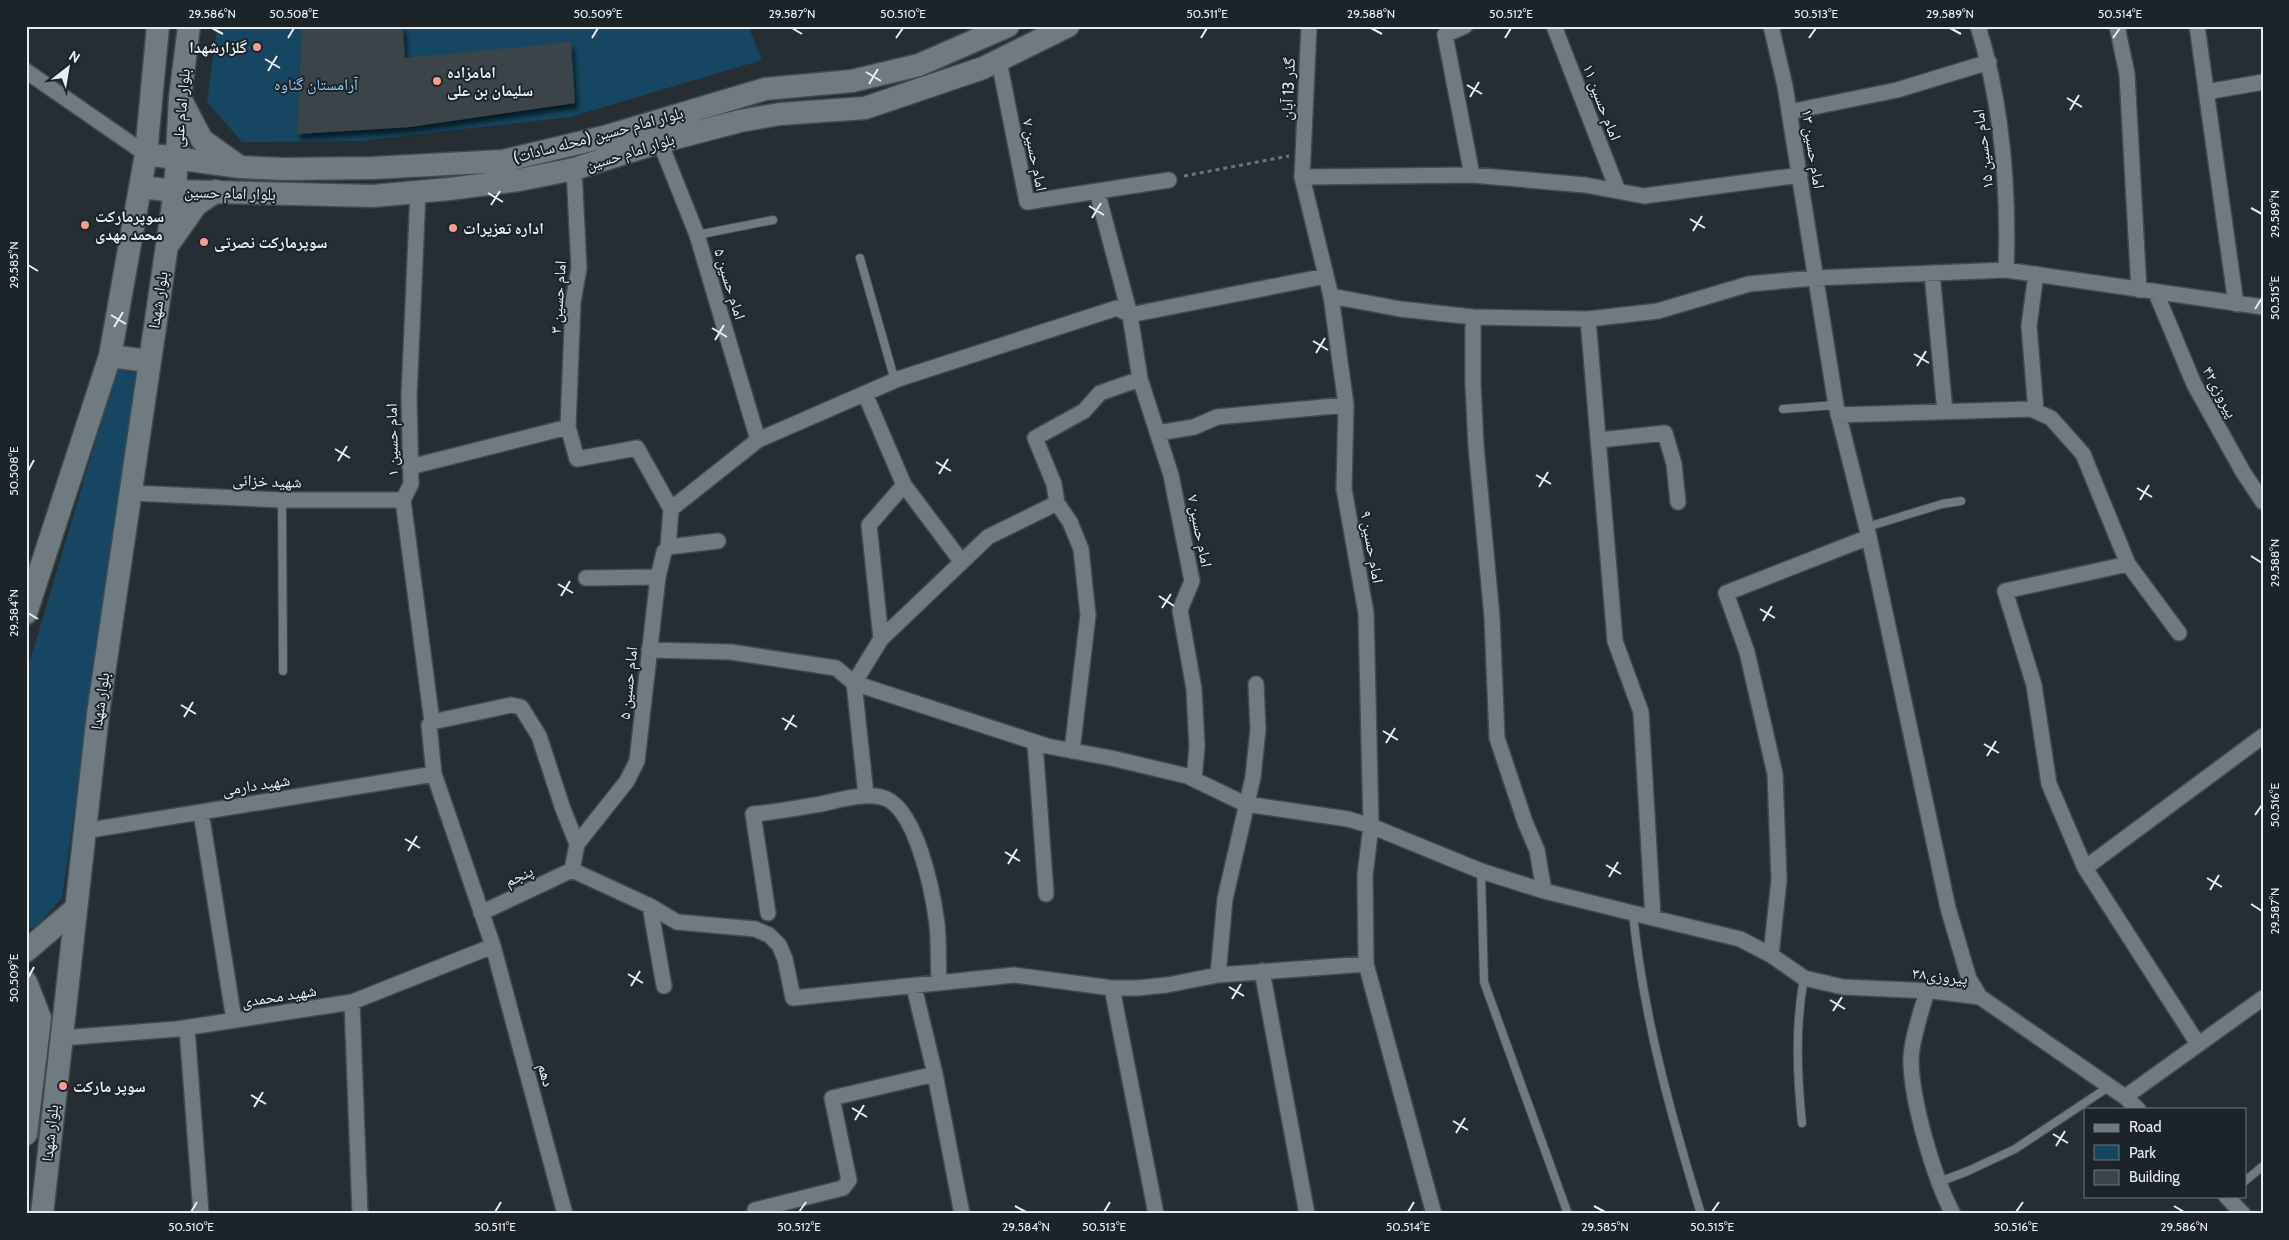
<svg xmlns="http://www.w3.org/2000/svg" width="2289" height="1240" font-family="Cabin,'Noto Naskh Arabic',sans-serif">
<defs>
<filter id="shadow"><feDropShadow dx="3" dy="5.5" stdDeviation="2.5" flood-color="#0009"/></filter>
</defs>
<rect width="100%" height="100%" fill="#262e34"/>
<path fill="#164661" d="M217,26H748L762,60L570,117L360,141L242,142L207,102Z
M117,369L136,373L62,898L38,925L26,931V674Z"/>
<path fill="#3b444a" filter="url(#shadow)" d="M302,26H403L405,58L571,42L575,103L410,127L297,134Z"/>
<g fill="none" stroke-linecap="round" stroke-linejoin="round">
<defs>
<path id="lane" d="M697,235L773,220
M860,258L895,381
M1783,409L1836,405
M282,500L283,671
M1867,527L1942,504L1961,501
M1481,871L1484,982L1568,1214
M1633,913C1643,1016 1671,1115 1701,1214
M1802,1123C1797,1074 1795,1026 1804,978
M2245,1181L2263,1166
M1939,1182L1968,1171L2015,1149L2110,1086"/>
<path id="street" d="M1309,26L1302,177L1331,296L1346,405L1344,489L1366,613L1371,826L1365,875L1366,964L1434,1214
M1465,26L1445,35L1472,175
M1554,26L1618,191
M1771,26L1785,86L1836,405L1869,537L1948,908L1969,979L1980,997
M1978,26C2002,104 2009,189 2006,270
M2117,26L2127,74L2139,290
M2197,26L2236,304
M999,61L1027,202L1169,180
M26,71L146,154
M2206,92L2263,82
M1789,112L1897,90L1989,62
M660,142L697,235L758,440
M1302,177L1472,175L1585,185L1644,196L1800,175
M418,191L409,397L411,484L403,500L432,722L429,725L434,774L493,946L565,1214
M1097,191L1130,315L1140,379L1171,475L1192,581L1180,610L1194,689L1197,747L1194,779
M1932,273L1945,412
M2036,274L2029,326L2036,411
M2156,293L2194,384L2243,472L2263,502
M1331,296L1400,309L1473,317L1588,319L1658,311L1749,284L1814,278L2006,270L2263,307
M1473,317V384L1476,446L1492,617L1497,738L1525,822L1537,850L1544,891
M1588,319L1615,641L1641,712L1653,918L1740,939L1771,955L1804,978L1843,987L1932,991L1980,997L2125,1097L2138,1109
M865,394L904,485L961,561
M1838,415L2031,409L2051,418L2083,454L2128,564L2179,633
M568,427L573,302L579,268L574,169
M1158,433L1194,427L1217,417L1346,405
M1599,440L1665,433L1674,464L1678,502
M410,467L568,427L577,459L637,448L671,509L758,440L898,379L1117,308L1130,315L1326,276
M131,493L282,500H403
M668,547L718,541
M2128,564L2005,591L2034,685L2049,784L2085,868L2198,1044
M586,578L658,577
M881,639L869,525L904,485
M649,650L731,652L836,668L854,683L881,639L988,537L1057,503
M432,722L511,705L521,707L539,736L563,809L577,844L572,870
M1035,743L1046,894
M1072,751L1088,615L1081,549L1070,522L1057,503L1054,484L1035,438L1084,411L1100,393L1140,379
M866,795L854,683L1047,746L1111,758L1187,776L1245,804L1348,819L1371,826L1481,871L1544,891L1653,918
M201,812L234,1020
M84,831L434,774
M577,844L627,781L637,761L658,577L664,552L668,547L671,509
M2085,868L2263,736
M572,870L650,906L677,922L755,929L769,935L779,945L785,959L793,998L1014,975L1112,988H1137L1167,985L1218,975L1366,964
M650,906L664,986
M481,913L572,870
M768,913L753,814C776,812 798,808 821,804C840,800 862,793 881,797C916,804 933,893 937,924C939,943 938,963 939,982
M1771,955L1779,880L1775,774L1747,652L1726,593L1869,537
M1262,971L1307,1214
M1218,975L1225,899L1253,777L1258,729L1256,684
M914,987L935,1074L962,1214
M1112,988L1156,1214
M1927,991C1922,1009 1910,1044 1911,1062C1912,1103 1934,1178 1953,1214
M352,1002L360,1214
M187,1028L201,1214
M61,1038L177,1029L352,1002L493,946
M2125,1097L2263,998
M2226,1196L2243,1214
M755,1214V1210L843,1188L849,1180L832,1098L935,1074"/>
<path id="secondary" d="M180,98L202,140L237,165
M146,154L240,167L283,169L373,168L503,161L604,137L765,89L852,81L919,65L1008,26
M141,187L175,191L373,196L449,189L519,180L574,169L660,142L740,121L780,114L865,108L983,68L1068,26
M170,242L196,205L216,191
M110,356L148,361
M26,613L110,356L146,154L158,26
M26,951L75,909
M26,982L40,1018L26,1134
M42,1214L98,714L175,191L180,98L189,26"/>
</defs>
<use href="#lane" stroke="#424a4e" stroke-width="10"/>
<use href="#street" stroke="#424a4e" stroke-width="18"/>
<use href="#secondary" stroke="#424a4e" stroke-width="25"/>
<path stroke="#6c7378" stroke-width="3" stroke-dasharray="4 4" stroke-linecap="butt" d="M1184,176L1289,156"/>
<use href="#lane" stroke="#707a81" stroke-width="8"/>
<use href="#street" stroke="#707a81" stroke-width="15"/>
<use href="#secondary" stroke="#707a81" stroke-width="22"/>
</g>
<path fill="none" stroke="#e8edf1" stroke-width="2" d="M212,28L223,34M792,28L802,34M1371,28L1382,34M1950,28L1961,34M288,38L294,28M592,38L598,28M896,38L903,28M1201,38L1207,28M1505,38L1511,28M1809,38L1816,28M2113,38L2120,28M265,59L280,68M268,71L277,56M866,72L881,81M869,84L878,69M1467,85L1482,94M1470,97L1479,82M2067,98L2082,107M2070,110L2079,95M488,193L503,202M491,205L500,191M1089,206L1104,215M2251,208L2262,214M1092,218L1101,203M1690,219L1705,228M1693,231L1702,216M28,265L38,271M2255,309L2262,298M111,315L126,324M114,327L123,312M712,328L727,337M715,340L724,325M1313,341L1328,350M1316,353L1325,338M1914,354L1929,363M1917,366L1926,351M335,449L350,458M338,461L347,446M936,462L951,471M28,471L34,460M939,474L948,459M1536,475L1551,484M1539,487L1548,472M2137,488L2152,497M2140,500L2149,485M2251,556L2262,563M558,584L573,593M561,596L570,581M1159,596L1174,606M1162,608L1171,594M1760,609L1775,618M28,613L38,619M1763,621L1772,606M181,705L196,714M184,717L193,702M782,718L797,727M785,730L794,715M1383,731L1398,740M1386,743L1395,728M1984,744L1999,753M1987,756L1996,741M2255,815L2262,805M405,839L420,848M408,851L417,836M1005,852L1020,861M1008,864L1017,849M1606,865L1621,874M1609,877L1618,862M2207,878L2222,887M2210,890L2219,875M2251,904L2262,911M628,974L643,983M28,978L34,967M631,986L640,971M1229,987L1244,996M1232,999L1241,984M1830,1000L1845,1009M1833,1011L1842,997M251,1095L266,1104M254,1107L263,1092M852,1108L867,1117M855,1120L864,1105M1453,1121L1468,1130M1456,1133L1465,1118M2053,1134L2068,1143M2056,1146L2065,1131M1015,1206L1026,1212M1594,1206L1605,1212M2174,1206L2184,1212M191,1212L197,1202M495,1212L501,1202M799,1212L806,1202M1104,1212L1110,1202M1408,1212L1414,1202M1712,1212L1719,1202M2016,1212L2023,1202"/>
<g fill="#f59c93" stroke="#1c242a" stroke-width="2">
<circle cx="257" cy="47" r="5"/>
<circle cx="437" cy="81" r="5"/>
<circle cx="85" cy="225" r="5"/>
<circle cx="453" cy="228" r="5"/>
<circle cx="204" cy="242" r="5"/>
<circle cx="63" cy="1086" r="5"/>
</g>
<g text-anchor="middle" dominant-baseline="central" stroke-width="4" stroke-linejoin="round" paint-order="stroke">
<g font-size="16" font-weight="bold" fill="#e8edf1" stroke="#1c242a" text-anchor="start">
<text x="247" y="47" text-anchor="end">گلزارشهدا</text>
<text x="447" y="72">امامزاده<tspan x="447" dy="18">سلیمان بن علی</tspan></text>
<text x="95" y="216">سوپرمارکت<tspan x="95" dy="18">محمد مهدی</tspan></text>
<text x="463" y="228">اداره تعزیرات</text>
<text x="214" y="242">سوپرمارکت نصرتی</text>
<text x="73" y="1086">سوپر مارکت</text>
</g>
<g font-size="16" fill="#94cff4" stroke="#1c242a">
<text x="316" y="84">آرامستان گناوه</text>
</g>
<g font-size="16" fill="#e8edf1" stroke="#1c242a">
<text transform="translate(1288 89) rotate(-87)">گذر 13 آبان</text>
<text transform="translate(1602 102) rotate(69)">امام حسین ۱۱</text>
<text transform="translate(181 108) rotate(-85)">بلوار امام علی</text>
<text transform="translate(598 135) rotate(-15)">بلوار امام حسین (محله سادات)</text>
<text transform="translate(1813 149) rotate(81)">امام حسین ۱۳</text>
<text transform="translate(1983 149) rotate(-97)">امام حسین ۱۵</text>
<text transform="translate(630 152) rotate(-17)">بلوار امام حسین</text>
<text transform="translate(1035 155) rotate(79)">امام حسین ۷</text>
<text transform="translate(230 193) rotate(2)">بلوار امام حسین</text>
<text transform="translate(730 284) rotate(73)">امام حسین ۵</text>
<text transform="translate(558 297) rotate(-86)">امام حسین ۳</text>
<text transform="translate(158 300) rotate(-81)">بلوار شهدا</text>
<text transform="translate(2220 392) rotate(62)">پیروزی۴۲</text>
<text transform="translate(392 440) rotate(-91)">امام حسین ۱</text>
<text transform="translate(267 481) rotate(2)">شهید خزائی</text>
<text transform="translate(1200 531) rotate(79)">امام حسین ۷</text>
<text transform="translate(1372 547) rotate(80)">امام حسین ۹</text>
<text transform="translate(628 683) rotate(-84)">امام حسین ۵</text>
<text transform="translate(100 701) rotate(-82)">بلوار شهدا</text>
<text transform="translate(256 785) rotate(-9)">شهید دارمی</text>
<text transform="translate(519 876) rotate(-25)">پنجم</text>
<text transform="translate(1940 976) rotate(6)">پیروزی۳۸</text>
<text transform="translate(279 996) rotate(-9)">شهید محمدی</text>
<text transform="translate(546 1075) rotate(75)">دهم</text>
<text transform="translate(50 1133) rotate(-84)">بلوار شهدا</text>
</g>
</g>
<rect width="2289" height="1240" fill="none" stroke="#1c242a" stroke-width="55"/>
<rect x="2084" y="1108" width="162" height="90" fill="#1c242a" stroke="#6e747a"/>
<rect x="2094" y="1124" width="25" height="8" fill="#707a81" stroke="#6e747a"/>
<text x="2129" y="1132" font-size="15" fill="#e8edf1">Road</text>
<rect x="2094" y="1145" width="25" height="15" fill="#164661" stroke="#6e747a"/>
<text x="2129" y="1158" font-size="15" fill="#e8edf1">Park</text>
<rect x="2094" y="1170" width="25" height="15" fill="#3b444a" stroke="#6e747a"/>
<text x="2129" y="1182" font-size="15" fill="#e8edf1">Building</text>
<g transform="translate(68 68) rotate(31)" stroke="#1c242a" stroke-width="4" paint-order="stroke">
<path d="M0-4L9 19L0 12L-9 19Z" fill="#e8edf1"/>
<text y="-8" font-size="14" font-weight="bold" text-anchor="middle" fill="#e8edf1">N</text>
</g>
<rect x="28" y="28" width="2234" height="1184" fill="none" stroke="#e8edf1" stroke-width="2"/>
<g font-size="12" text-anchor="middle" fill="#e8edf1">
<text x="212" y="18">29.586°N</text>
<text x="294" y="18">50.508°E</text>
<text x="598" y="18">50.509°E</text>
<text x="792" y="18">29.587°N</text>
<text x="903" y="18">50.510°E</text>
<text x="1207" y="18">50.511°E</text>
<text x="1371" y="18">29.588°N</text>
<text x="1511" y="18">50.512°E</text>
<text x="1816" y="18">50.513°E</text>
<text x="1950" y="18">29.589°N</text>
<text x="2120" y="18">50.514°E</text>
<text transform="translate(2275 214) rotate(-90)" y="4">29.589°N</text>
<text transform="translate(14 265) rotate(-90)" y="4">29.585°N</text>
<text transform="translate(2275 298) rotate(-90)" y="4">50.515°E</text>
<text transform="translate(14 471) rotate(-90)" y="4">50.508°E</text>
<text transform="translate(2275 563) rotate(-90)" y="4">29.588°N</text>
<text transform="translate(14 613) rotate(-90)" y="4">29.584°N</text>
<text transform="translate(2275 805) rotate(-90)" y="4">50.516°E</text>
<text transform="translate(2275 911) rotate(-90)" y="4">29.587°N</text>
<text transform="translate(14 978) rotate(-90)" y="4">50.509°E</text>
<text x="191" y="1231">50.510°E</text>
<text x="495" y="1231">50.511°E</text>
<text x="799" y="1231">50.512°E</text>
<text x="1026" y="1231">29.584°N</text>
<text x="1104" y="1231">50.513°E</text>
<text x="1408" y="1231">50.514°E</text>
<text x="1605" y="1231">29.585°N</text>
<text x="1712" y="1231">50.515°E</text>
<text x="2016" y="1231">50.516°E</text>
<text x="2184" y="1231">29.586°N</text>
</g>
</svg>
